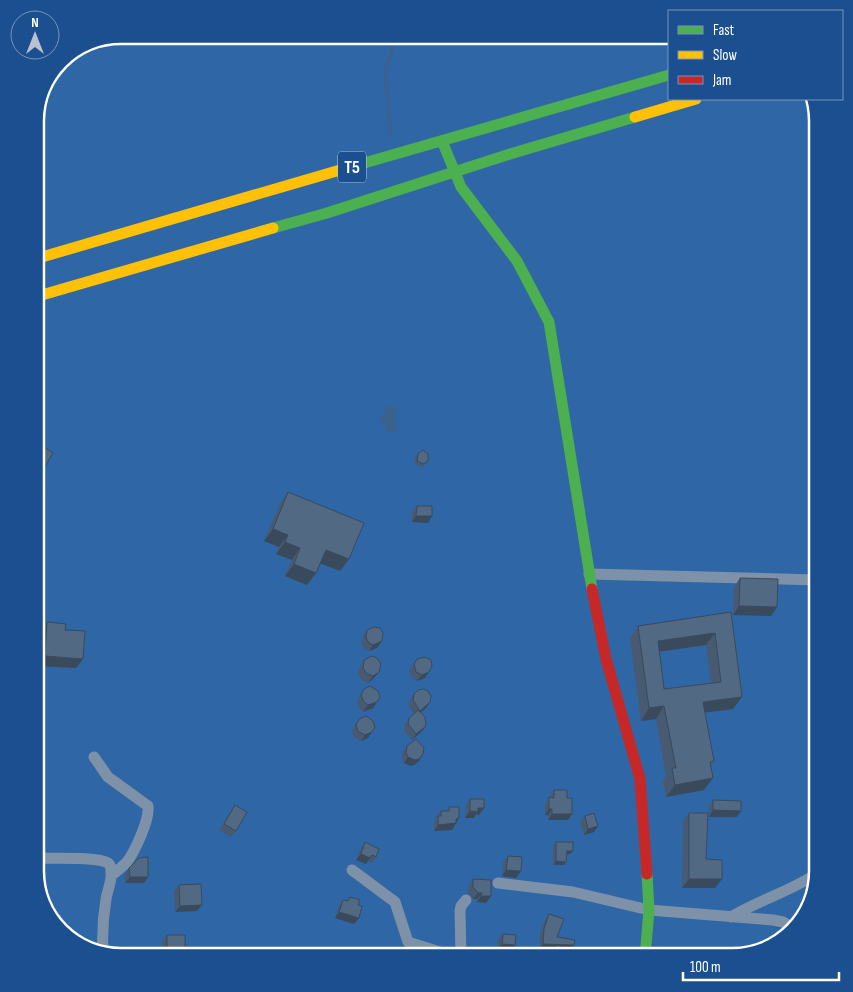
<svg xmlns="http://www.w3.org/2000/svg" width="853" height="992" font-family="'Sofia Sans Condensed',sans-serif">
<rect width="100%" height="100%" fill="#365274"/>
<path fill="#2f66a5" d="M120,35H669V99H811L818,120V872L809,910L784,940L733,957H120L82,948L52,923L35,872V114L44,82L64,56Z"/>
<path fill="#3b618d" d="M385,406H396V432H385V423H381V415H385Z"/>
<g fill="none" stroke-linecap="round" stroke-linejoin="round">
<path stroke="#3b618d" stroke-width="3" d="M391,136L385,71L397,35"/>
<path stroke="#7d92a8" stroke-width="11" d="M589,574L818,580
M94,757L108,777L148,806C150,819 135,851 127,862C122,867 117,871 112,875
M35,858C50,859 97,856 108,863C111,865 111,870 111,873C112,882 107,891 106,899C103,917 102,935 103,953
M352,870L395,902L408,942L456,957
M498,883L573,892L649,910L773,920L783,922L794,928
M731,917C759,900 791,891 818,873
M461,957L460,911L461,906L466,900"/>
<path stroke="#4caf50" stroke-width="11" d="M442,141L461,187L517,261L549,322L592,589
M347,168L669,75
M273,228L327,213L510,154L635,117
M645,957L649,910L647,874"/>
<path stroke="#ffc107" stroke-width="11" d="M635,117L696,99
M35,259L347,168
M35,297L273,228"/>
<path stroke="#c62828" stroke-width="11" d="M592,589L606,659L640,779L647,874"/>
</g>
<path fill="#475a72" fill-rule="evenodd" d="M53,453L39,474L35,471V454Z
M418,454L426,464L421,467L415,464V457Z
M288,492L349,559L340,571L320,563L316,573L307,585L285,576L292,560L276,554L279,547L264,541L280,504Z
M417,506L428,523L412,522V512Z
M740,578L777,607L771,616L733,615L734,587Z
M731,612L733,709L705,712L714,761L710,766L704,790L666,797L663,781L666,776L656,719L641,721L630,638L638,626ZM706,645L711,684L664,689L659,652Z
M47,622L65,630L83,659L76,668L38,666L40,632Z
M367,630L377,648L369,651L365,649L361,644L363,636Z
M417,659L425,678L417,681L412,678L409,671Z
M364,660L374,678L368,683L362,680L358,674L360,667Z
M364,689L377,702L373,708L363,712L359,708L357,701Z
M414,694L430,702L426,708L421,713L426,726L421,732L412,740L404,731L405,724L409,718L414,714L409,706L410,700Z
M359,719L368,738L361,741L354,737L352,731Z
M407,746L423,754L419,761L414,765L411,766L404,763L402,759V753Z
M554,790L567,798L572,814L568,820H548V815H545V804Z
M470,799L484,808L479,815L476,814L474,818H465L466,805Z
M713,800L737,817H709V807Z
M235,805L236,831L231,837L219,830Z
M449,807L459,818L452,830L434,831V822L437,818L436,817L441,811H447Z
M689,813L706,859L715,888H682L683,822Z
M585,816L598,826L594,832L584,835L580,822Z
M365,842L376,857L372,863L368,861L366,864L356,860L361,848Z
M556,842L573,851L570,854H566V862L564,865H553V846Z
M508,856L516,878L502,876L503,862Z
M129,868L144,883H125V874Z
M473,879L491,896L486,903L477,902V899H473L468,893L469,885Z
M179,885L197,911L175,912L174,891Z
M350,897L359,918L354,924L335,918L339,906L343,900L347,901Z
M549,914L557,937L571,950L567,949L566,952L578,957H550L554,949L540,948V933L546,918Z
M503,934L515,945L511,951L497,950L498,940Z
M167,935L185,953L183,957H162V942Z"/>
<path fill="#394a5c" d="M35,494H45L40,500H35Z
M416,516H432L428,523L412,522Z
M273,529L288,535L279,547L264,541Z
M285,542L300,548L292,560L276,554Z
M326,550L349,559L340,571L317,562Z
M294,564L316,573L307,585L285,576Z
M739,606L777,607L771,616L733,615Z
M715,633L706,645L649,653L658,641Z
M382,641L377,648L369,651L373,645Z
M45,656L83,659L76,668L38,666Z
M379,672L374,678L368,683L373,676Z
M429,672L425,678L417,681L422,675Z
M742,697L733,709L694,714L703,702Z
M377,702L373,708L363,712L368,705Z
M430,702L426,708L415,717L420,711Z
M664,706L656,719L641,721L649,708Z
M426,726L421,732L412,740L416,734Z
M372,732L368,738L361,741L365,735Z
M423,754L419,761L414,765L411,766L404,763L408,757Z
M713,778L704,790L666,797L675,785Z
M478,808H484L479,815L476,814L474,818H465L470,811Z
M549,809H552L548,815H545Z
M713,810L741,811L737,817H709Z
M552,814H572L568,820H548Z
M459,818L452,830L434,831L438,825Z
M598,826L594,832L584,835L588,829Z
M567,851H573L570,854H564Z
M361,854L370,858L366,864L356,860Z
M556,861L566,862L564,865H553Z
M506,870L521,871L516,878L502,876Z
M130,877H148L144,883H125Z
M689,879H722L715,888H682Z
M478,893H482L477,899H473Z
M481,896H491L486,903L477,902Z
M202,905L197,911L175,912L180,906Z
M339,912L359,918L354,924L335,918Z
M502,944L515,945L511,951L497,950Z
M543,944L574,945L571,950L556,949L557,945L554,949L540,948Z
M167,953H185L183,957H164Z"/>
<path fill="#526984" stroke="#394a5c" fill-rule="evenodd" d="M41,445L53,453L44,468L35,462V454Z
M423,450L428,454V461L423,464L417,461L418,454Z
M35,486H45V494H35Z
M288,492L364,523L349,559L326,550L316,573L294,564L300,548L285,542L288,535L273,529Z
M417,506H432V516H416Z
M740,578L778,579L777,607L739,606Z
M731,612L742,697L703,702L714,761L710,762L713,778L675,785L672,768H676L664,706L649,708L638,626ZM715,633L721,682L664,689L658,641Z
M47,622L66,624L65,630L85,631L83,659L45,656Z
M374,627L380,628L383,633L382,641L373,645L369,643L366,638L367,630Z
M372,656L377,658L381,664L379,672L373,676L366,673L363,668L364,660Z
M425,657L431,660L432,666L429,672L422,675L416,672L414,664L417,659Z
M370,686L378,691L380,697L377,702L368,705L364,702L361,695L364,689Z
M423,689L428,691L431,696L430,702L420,711L413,700L414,694L418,690Z
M418,710L425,717L426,726L416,734L408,724L409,718Z
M366,716L373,721L375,727L372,732L365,735L358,731L356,725L359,719Z
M416,739L424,748L423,754L419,759L415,760L408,757L406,753L407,746Z
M554,790H567V798H572V814H552V809H549V797L554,798Z
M470,799H484V808H478V812L470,811Z
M713,800L741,801V811L713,810Z
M235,805L247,812L236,831L224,824Z
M449,807H459V818L456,819V823L438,825V816H441V811H449Z
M594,813L598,826L588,829L585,816Z
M689,813H708L706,859L722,860V879H689Z
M365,842L379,849L376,857L372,855L370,858L361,854Z
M556,842H573V851H567L566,862L556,861Z
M508,856L522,857L521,871L506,870Z
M148,857V877H130L129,868L139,858Z
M473,879L491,880V896H481L482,893H478L473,887Z
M201,884L202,905L180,906L179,885Z
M350,897L360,900L358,905L362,906L359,918L339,912L343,900L348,901Z
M51,906L50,917L47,907Z
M549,914L564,919L557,937L575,940L574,945L543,944L544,929Z
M503,934L516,935L515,945L502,944Z
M167,935H185V953H167Z
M557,945L567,949L566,952L578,956V957H552Z"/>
<g text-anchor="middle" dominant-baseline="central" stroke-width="4" stroke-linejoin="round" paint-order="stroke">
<rect fill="#1b4f8f" stroke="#bbcadd" stroke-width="1" x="338" y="151.5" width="28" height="31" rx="4"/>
<g font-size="18" font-weight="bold" fill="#fff">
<text x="352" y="167">T5</text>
</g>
</g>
<path d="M0 0H853V992H0ZM121 44H732A77 77 0 0 1 809 121V871A77 77 0 0 1 732 948H121A77 77 0 0 1 44 871V121A77 77 0 0 1 121 44Z" fill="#1b4f8f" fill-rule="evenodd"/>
<path fill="none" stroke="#fff" stroke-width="2.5" d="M121 44H732A77 77 0 0 1 809 121V871A77 77 0 0 1 732 948H121A77 77 0 0 1 44 871V121A77 77 0 0 1 121 44Z"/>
<rect x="668" y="10" width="175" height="90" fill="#1b4f8f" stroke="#7695bc"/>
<rect x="678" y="26" width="25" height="8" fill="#4caf50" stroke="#7695bc"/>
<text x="713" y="35" font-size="15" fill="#ffffff">Fast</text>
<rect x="678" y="51" width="25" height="8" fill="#ffc107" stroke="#7695bc"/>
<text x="713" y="60" font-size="15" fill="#ffffff">Slow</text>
<rect x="678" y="76" width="25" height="8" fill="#c62828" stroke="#7695bc"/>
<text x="713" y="85" font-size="15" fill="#ffffff">Jam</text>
<g transform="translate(35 35)"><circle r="24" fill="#1b4f8f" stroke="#7695bc"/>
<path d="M0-4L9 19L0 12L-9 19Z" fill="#b9c2ce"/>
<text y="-8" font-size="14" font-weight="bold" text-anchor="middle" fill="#ffffff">N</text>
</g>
<path d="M683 972v8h156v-8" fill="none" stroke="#ffffff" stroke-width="2.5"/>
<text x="690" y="972" font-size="15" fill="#ffffff" stroke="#1b4f8f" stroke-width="4" paint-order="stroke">100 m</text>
</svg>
